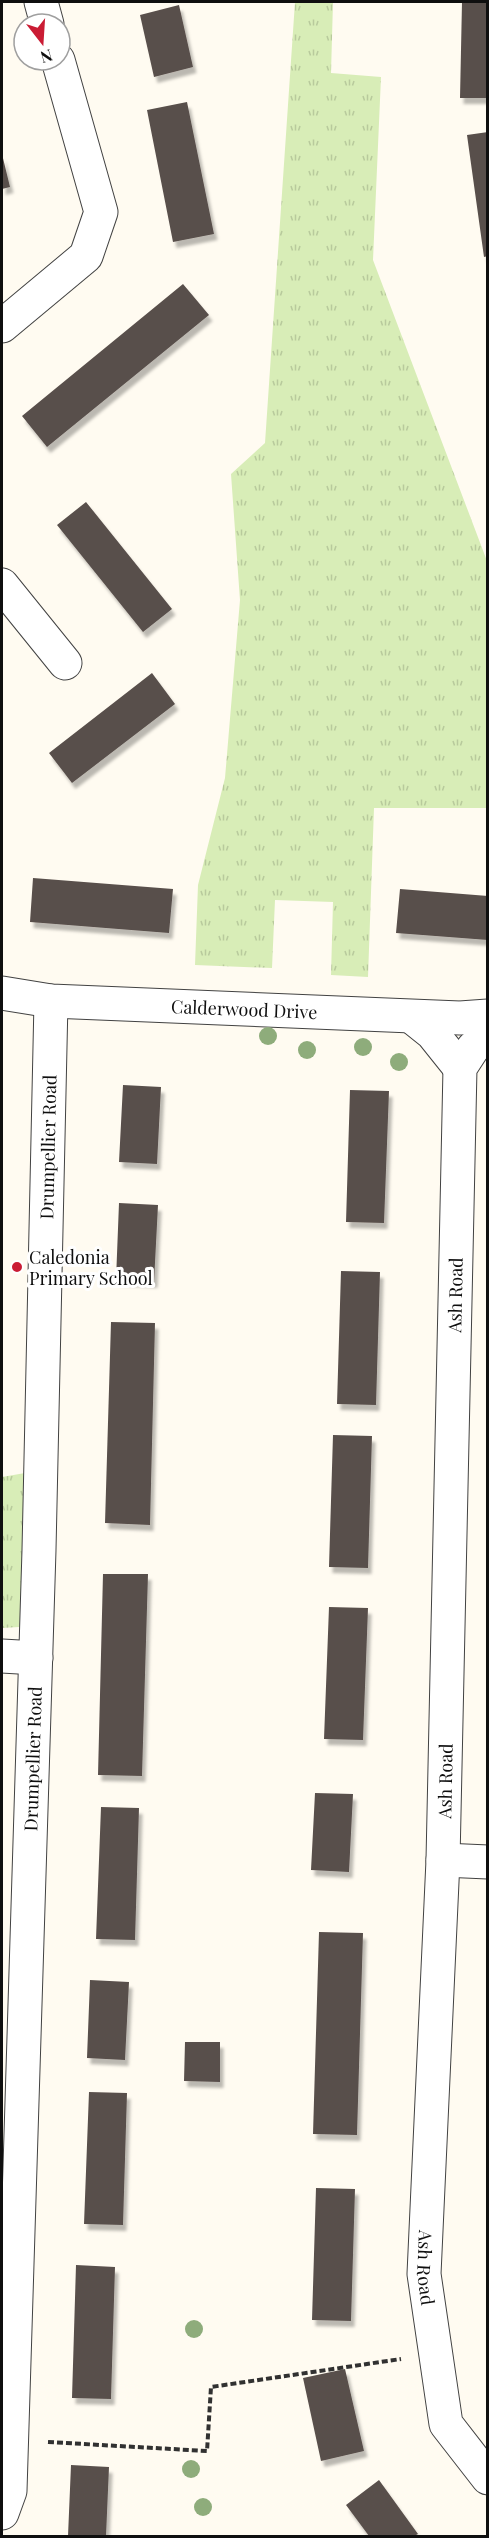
<svg xmlns="http://www.w3.org/2000/svg" width="489" height="2538" font-family="'Playfair Display',serif">
<defs>
<pattern id="park-tufts" width="24" height="20" patternUnits="userSpaceOnUse" patternTransform="scale(1.5)"><rect width="24" height="20" fill="#d8edb7"/><path d="M3 7l-1-3M5 7V3M7 7l1-3M15 17l-1-3M17 17v-4M19 17l1-3" fill="none" stroke="#b8ca9c"/></pattern>
<filter id="shadow"><feDropShadow dx="3.5" dy="6" stdDeviation="1.5" flood-color="#0004"/></filter>
</defs>
<rect width="100%" height="100%" fill="#fffbf1"/>
<path fill="url(#park-tufts)" d="M295,2H333L331,73L381,77L373,260L487,561V808H374L368,977L331,975L333,902L275,900L272,968L195,965L198,885L225,778L240,600L231,474L265,443Z
M25,1473L39,1550L19,1627L2,1628V1477Z"/>
<path fill="#594f4b" filter="url(#shadow)" d="M462,2H488V98H460Z
M179,5L193,67L154,77L140,15Z
M187,102L214,234L173,242L147,110Z
M488,132V256L484,257L467,135Z
M2,154L10,187L2,189Z
M183,284L209,315L47,447L22,416Z
M86,502L172,609L143,632L57,525Z
M152,673L175,704L72,783L49,753Z
M33,878L173,889L169,933L30,922Z
M400,889L488,896V940L396,933Z
M123,1085L161,1087L157,1164L119,1162Z
M350,1090L389,1091L384,1223L346,1222Z
M119,1203L158,1205L154,1282L116,1280Z
M341,1271L380,1272L376,1405L337,1404Z
M111,1322L155,1323L150,1525L105,1523Z
M333,1435L372,1436L368,1568L329,1567Z
M103,1574H148L142,1776L98,1775Z
M329,1607L368,1608L363,1740L324,1739Z
M315,1793L353,1794L349,1872L311,1870Z
M101,1807L139,1808L135,1940L96,1939Z
M319,1932L363,1933L357,2135L313,2134Z
M90,1980L129,1982L125,2060L87,2058Z
M185,2042H220V2082L184,2081Z
M89,2092L127,2093L123,2225L84,2224Z
M316,2188L355,2189L351,2321L312,2320Z
M76,2265L115,2267L111,2399L72,2398Z
M345,2369L364,2451L321,2461L303,2378Z
M71,2465L109,2467L106,2536H68Z
M379,2480L418,2534L414,2536H369L346,2505Z"/>
<g fill="none" stroke-linecap="round" stroke-linejoin="round">
<defs>
<g id="minor">
<path d="M41,2L47,24"/>
<path d="M2,326L86,256L101,212L58,60"/>
<path d="M2,585L65,663"/>
<path id="s1" d="M2,993L51,1001L460,1018L488,1016"/>
<path d="M412,1017L432,1033L460,1068"/>
<path id="s2" d="M488,1035L473,1048L460,1068L443,1860L424,2274L446,2424L488,2478"/>
<path d="M2,1656L36,1658"/>
<path d="M443,1860L488,1862"/>
<path id="s3" d="M2,2513L10,2491L39,1550L51,1001"/>
</g>
</defs>
<use href="#minor" stroke="#424242" stroke-width="35"/>
<path stroke="#313131" stroke-width="4" stroke-dasharray="6 3" stroke-linecap="butt" d="M48,2442L207,2451L211,2387L401,2359"/>
<use href="#minor" stroke="#fff" stroke-width="33"/>
</g>
<g fill="#8eac7b">
<circle cx="268" cy="1036" r="9"/>
<circle cx="363" cy="1047" r="9"/>
<circle cx="307" cy="1050" r="9"/>
<circle cx="399" cy="1062" r="9"/>
<circle cx="194" cy="2329" r="9"/>
<circle cx="191" cy="2469" r="9"/>
<circle cx="203" cy="2507" r="9"/>
</g>
<circle fill="#ca1c34" stroke="#fff" stroke-width="2" cx="17" cy="1267" r="6"/>
<g text-anchor="middle" dominant-baseline="central" stroke-width="6" stroke-linejoin="round" paint-order="stroke">
<g font-size="18" fill="#0f0f0f" stroke="#fff">
<text stroke="none"><textPath href="#s1" startOffset="243">Calderwood Drive</textPath></text>
<text stroke="none"><textPath href="#s3" startOffset="1368">Drumpellier Road</textPath></text>
<text transform="translate(455 1295) rotate(-89)">Ash Road</text>
<text stroke="none"><textPath href="#s3" startOffset="756">Drumpellier Road</textPath></text>
<text transform="translate(445 1781) rotate(-89)">Ash Road</text>
<text stroke="none"><textPath href="#s2" startOffset="1244">Ash Road</textPath></text>
</g>
<g font-size="18" fill="#0f0f0f" stroke="#fff" text-anchor="start">
<text x="29" y="1257">Caledonia<tspan x="29" dy="21">Primary School</tspan></text>
</g>
</g>
<rect width="489" height="2538" fill="none" stroke="#0f0f0f" stroke-width="6"/>
<g transform="translate(42 42) rotate(163)"><circle r="28" fill="#ffffff" stroke="#9f9f9f" stroke-width="1.5"/>
<path d="M0-4.5L10 22L0 15L-10 22Z" fill="#ca1c34"/>
<text y="-9" font-size="16" font-weight="bold" text-anchor="middle" fill="#0f0f0f">N</text>
</g>
</svg>
